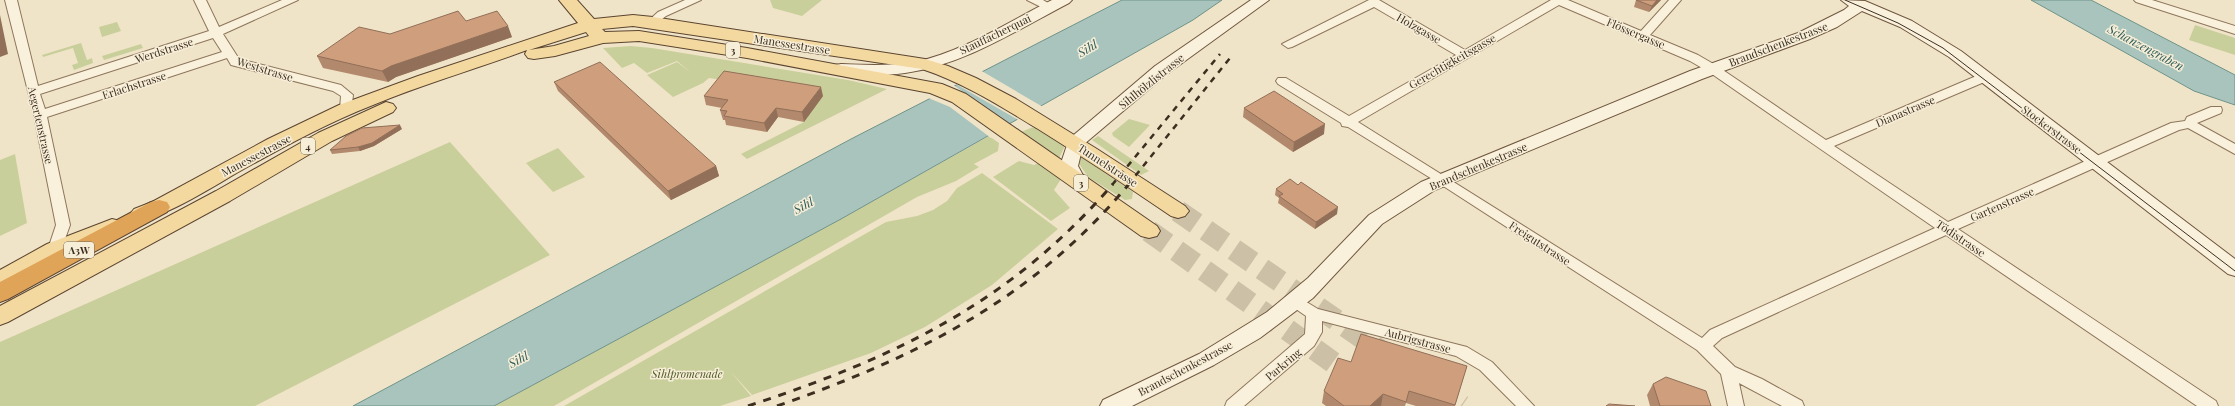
<svg xmlns="http://www.w3.org/2000/svg" width="2235" height="406" font-family="'Playfair Display',serif">
<rect width="100%" height="100%" fill="#f0e4c8"/>
<path fill="#c9cf9b" d="M770,0H822L802,16L773,8Z
M117,22L121,31L102,37L99,27Z
M2195,25L2235,38V55L2189,40Z
M81,43L87,60L92,58L93,63L74,70L72,65L78,63L73,48L43,57L42,55Z
M141,44L143,48L104,60L102,56Z
M631,46L652,48L848,80L887,89L747,159L741,154L804,122L822,96L709,78L703,83L673,97L647,75L677,62L690,72L677,61L647,73L634,63L622,68L603,48Z
M1129,119L1150,125L1129,147L1113,136L1112,133Z
M1033,127L1065,146L1059,158L1021,132Z
M989,136L999,143L998,151L974,164L979,167L956,181L917,197L554,406H494L841,219Z
M1098,136L1149,171L1141,175L1092,140Z
M450,142L550,255L255,406H0V342Z
M558,148L585,177L553,192L526,163Z
M15,154L27,223L0,236V160Z
M1081,157L1133,192L1132,199L1125,200L1088,177L1078,162Z
M1019,161L1034,165L1041,162L1061,179L1054,190L1070,208L1051,221L993,177Z
M982,173L1058,229L992,285L925,327L871,353L752,395L731,372L751,396L720,406H564L886,222L917,216L933,210L947,201L957,188Z"/>
<path fill="#a9c4bc" stroke="#6f938a" d="M1122,0H1222L1193,20L841,219L494,406H353L851,139Z
M2031,0H2091L2235,75V105L2194,91Z"/>
<path fill="#f0e4c8" d="M980,70L1043,107L1020,121L954,83Z
M952,84L1011,126L991,138L950,107L926,97Z"/>
<g fill="none" stroke-linecap="round" stroke-linejoin="round">
<path stroke="#ccc0a6" stroke-width="22" stroke-dasharray="22 12" stroke-linecap="butt" d="M1178,211L1384,353
M1149,231L1394,406
M1433,386L1462,406"/>
<defs>
<path id="street" d="M5,0H17L38,86L209,31L194,0H206L219,27L282,0H298L223,34L239,59L341,85L353,95L351,112H341L340,109L341,96L333,91L231,65L227,58L47,117L70,225L60,253H50L48,249L56,225L34,115ZM213,38L222,52L45,109L40,94Z
M685,0H701L666,16L653,26L647,22L658,12Z
M1027,0H1043L1055,7L1053,9H1045Z
M1369,0H1379L1465,50L1551,0H1568L1641,31L1669,0H1681L1650,35L1698,55L1717,66L1826,140L1981,74H1989L1991,77L1989,80L1834,146L1948,222L2171,123L2185,121L2187,117L2211,107H2221L2222,110L2221,113L2197,123L2235,144V154L2188,128L2179,130L1958,229L2216,401L2218,406H2197L1946,235L1722,338L1713,346L1735,367L1762,379L1802,401L1804,406H1782L1739,383L1744,406H1728L1721,374L1697,350L1437,182L1348,127L1342,126L1341,123L1278,84L1276,81L1278,78H1286L1349,116L1456,55L1374,7L1292,47L1288,48L1282,44ZM1559,5L1690,61L1709,72L1935,228L1710,330L1702,338L1358,122Z
M2134,0H2152L2235,26V34L2136,2Z
M1295,295L1318,309L1467,347L1492,362L1534,406H1516L1480,370L1456,356L1322,321V332L1314,346L1244,406H1225L1227,401L1305,334L1306,316L1290,305L1287,301L1290,297Z"/>
<path id="secondary" d="M1052,0H1072L1069,3C1017,30 964,65 905,73C884,76 862,75 841,74L835,73L833,69L835,65L841,64C866,65 890,66 915,62C963,52 1008,22 1052,0Z
M1251,0H1269L1167,74L1083,145L1078,166L1085,179L1083,183L1076,185L1069,183L1060,166L1069,139L1155,66Z
M1841,0L1865,1L1912,21L1961,51L2235,259V276L2228,274L1949,57L1900,27L1862,11L1837,27L1810,39L1702,79L1435,190L1382,224L1313,298L1260,338L1214,365L1132,406H1100L1103,400L1199,354L1267,312L1308,278L1369,215L1421,182L1690,71L1798,33L1844,10L1849,6Z"/>
<path id="primary" d="M559,0H577L594,19L633,15L653,17L925,59L948,66L976,78L1016,99L1097,149L1185,206L1189,211L1185,216L1178,218L1171,216C1127,186 1083,157 1038,129C1000,106 964,83 922,69L633,26L602,29L605,32L639,31L747,48L942,84L966,94L1157,226L1160,231L1157,236L1149,238L1141,236L952,102L930,93L747,58L639,41L603,43L555,56L534,59L528,58L525,54L527,50C476,69 423,84 373,105C327,123 285,146 242,170C220,182 155,225 134,219L130,214L134,209L152,202L268,139L339,105L418,76L578,23ZM586,32L589,36L554,46L529,50Z
M386,102L393,104L396,108L393,112L332,141L230,201L8,322L0,325V306L216,191L318,133Z
M112,219L120,221L123,226L120,231L63,254L8,286L0,288V270L47,244Z"/>
<path id="highway" d="M159,200L167,202L170,207L167,212L8,299L0,302V282L151,202Z"/>
</defs>
<use href="#street" stroke="#8d765c" stroke-width="2"/>
<use href="#secondary" stroke="#6f573f" stroke-width="2"/>
<use href="#primary" stroke="#5b4430" stroke-width="2"/>
<use href="#highway" stroke="#5b4430" stroke-width="2"/>
<use href="#street" fill="#faf1dc" fill-rule="evenodd"/>
<use href="#secondary" fill="#faf1dc" fill-rule="evenodd"/>
<use href="#primary" fill="#f3d9a0" fill-rule="evenodd"/>
<use href="#highway" fill="#e0a458" fill-rule="evenodd"/>
<path stroke="#3d2e20" stroke-width="1" d="M1845,0L1898,23L1943,48L2235,271"/>
<path stroke="#3d2e20" stroke-width="2.5" stroke-dasharray="6 6" stroke-linecap="butt" d="M1112,185L1220,54
M1128,185L1230,58"/>
<path stroke="#3d2e20" stroke-width="3" stroke-dasharray="8 8" stroke-linecap="butt" d="M748,406C896,357 1009,304 1113,184
M777,406C917,357 1032,300 1129,184"/>
</g>
<path fill="#b2896c" d="M1636,0H1661L1649,12L1634,7Z
M466,21L512,37L396,77L388,82L323,68L317,56Z
M554,82L716,166L719,176L671,200L558,91Z
M704,96H823L804,122L778,117L767,132L726,125L725,120H723L720,110L722,108L706,105Z
M1244,108L1324,134L1293,152L1243,117Z
M402,129L374,146L360,151L332,154L330,150Z
M1276,189L1337,214L1315,229L1278,203L1279,198L1275,195Z
M1351,362L1467,366L1455,406H1416L1406,403L1405,406H1326L1322,403L1324,391Z
M1653,384L1711,406H1650L1647,395Z"/>
<path fill="#916f58" d="M1657,0H1661L1649,12L1652,6Z
M0,15L8,54L0,57Z
M508,26L512,37L396,77L388,82L382,71L391,66Z
M821,87L823,96L804,122L802,112Z
M776,108L778,117L767,132L764,123Z
M1325,124L1324,134L1293,152L1294,142Z
M400,125L402,129L374,146L360,151L358,147Z
M716,166L719,176L671,200L668,191Z
M1338,207L1337,214L1315,229L1316,222Z
M1383,394L1381,406H1370Z"/>
<path fill="#cf9f7d" stroke="#916f58" d="M1636,0H1657L1652,6Z
M458,11L466,21L497,11L508,26L391,66L382,71L317,56L359,27L390,34Z
M600,62L716,166L668,191L554,82Z
M724,71L821,87L802,112L776,108L764,123L724,116L727,111L720,110L728,100L704,96Z
M1274,91L1325,124L1294,142L1244,108Z
M400,125L372,143L358,147L330,150L346,136L362,128Z
M1290,179L1298,185L1301,182L1338,207L1316,222L1279,196L1283,194L1276,189Z
M1361,334L1467,366L1455,405L1409,391L1406,402L1383,394L1370,406H1344L1324,391L1338,358L1351,362Z
M1666,377L1706,391L1711,406H1660L1653,384Z
M1609,404L1635,406H1606Z"/>
<g text-anchor="middle" dominant-baseline="central" stroke-width="3" stroke-linejoin="round" paint-order="stroke">
<g fill="#f7eed8" stroke="#756857" stroke-width="1">
<rect x="726" y="42" width="14" height="16" rx="3"/>
<rect x="301" y="138" width="14" height="16" rx="3"/>
<rect x="1074" y="175" width="14" height="16" rx="3"/>
<rect x="64" y="242" width="30" height="16" rx="3"/>
</g>
<g font-size="10" font-weight="bold" fill="#3d2e20">
<text x="733" y="50">3</text>
<text x="308" y="146">4</text>
<text x="1081" y="183">3</text>
<text x="79" y="250">A3W</text>
</g>
<g font-size="11" fill="#3d2e20" stroke="#f7eed8">
<text transform="translate(1419 28) rotate(30)">Holzgasse</text>
<text transform="translate(1636 33) rotate(23)">Flössergasse</text>
<text transform="translate(995 34) rotate(-26)">Stauffacherquai</text>
<text transform="translate(792 44) rotate(9)">Manessestrasse</text>
<text transform="translate(1778 44) rotate(-21)">Brandschenkestrasse</text>
<text transform="translate(164 50) rotate(-18)">Werdstrasse</text>
<text transform="translate(1452 61) rotate(-30)">Gerechtigkeitsgasse</text>
<text transform="translate(265 69) rotate(17)">Weststrasse</text>
<text transform="translate(1151 81) rotate(-39)">Sihlhölzlistrasse</text>
<text transform="translate(134 85) rotate(-18)">Erlachstrasse</text>
<text transform="translate(1905 111) rotate(-23)">Dianastrasse</text>
<text transform="translate(41 125) rotate(77)">Aegertenstrasse</text>
<text transform="translate(2052 129) rotate(37)">Stockerstrasse</text>
<text transform="translate(256 155) rotate(-28)">Manessestrasse</text>
<text transform="translate(1108 165) rotate(33)">Tunnelstrasse</text>
<text transform="translate(1478 166) rotate(-23)">Brandschenkestrasse</text>
<text transform="translate(2002 204) rotate(-24)">Gartenstrasse</text>
<text transform="translate(1961 238) rotate(34)">Tödistrasse</text>
<text transform="translate(1540 243) rotate(33)">Freigutstrasse</text>
<text transform="translate(1418 340) rotate(15)">Aubrigstrasse</text>
<text transform="translate(1283 364) rotate(-40)">Parkring</text>
<text transform="translate(1185 368) rotate(-28)">Brandschenkestrasse</text>
</g>
<g font-size="11" font-style="italic" fill="#4d5a26" stroke="#f7eed8">
<text x="687" y="373">Sihlpromenade</text>
</g>
<g font-size="12" font-style="italic" fill="#2f5d5a" stroke="#f7eed8">
<text transform="translate(2146 47) rotate(28)">Schanzengraben</text>
<text transform="translate(1087 48) rotate(-30)">Sihl</text>
<text transform="translate(803 205) rotate(-28)">Sihl</text>
<text transform="translate(518 359) rotate(-28)">Sihl</text>
</g>
</g>
</svg>
